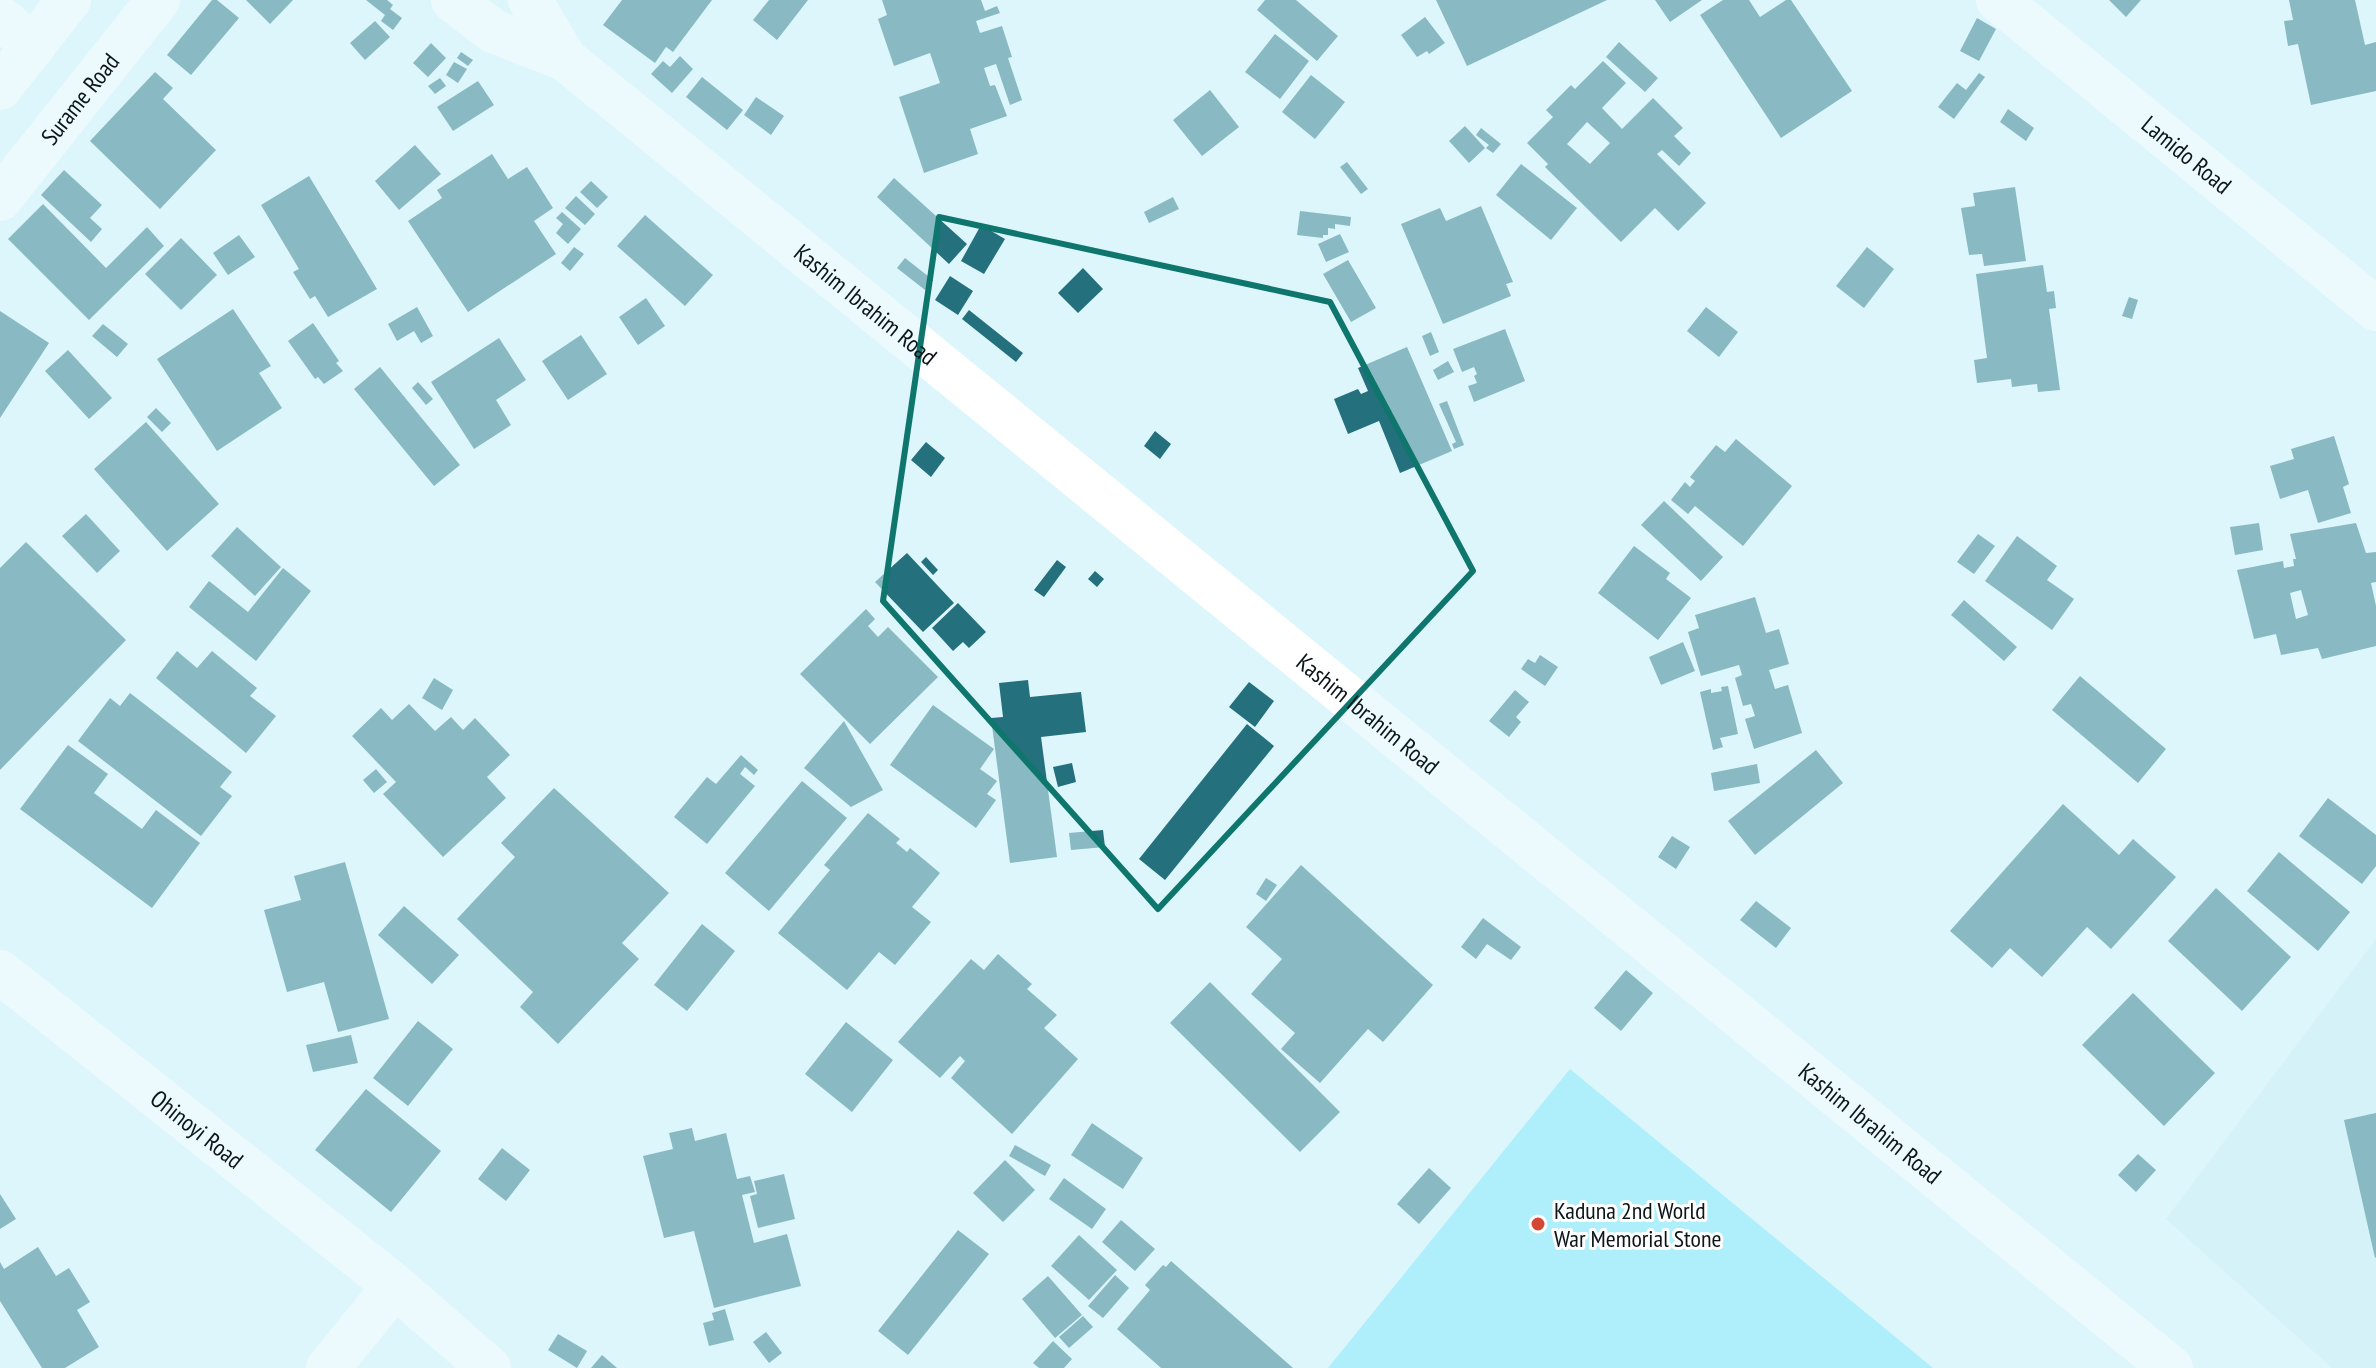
<svg xmlns="http://www.w3.org/2000/svg" width="2376" height="1368" font-family="'PT Sans Narrow',sans-serif">
<rect width="100%" height="100%" fill="#dcf6fc"/>
<path fill="#c9edf4" d="M2376,939V1368H2332L2166,1219Z"/>
<path fill="#75e7fb" d="M1570,1069L1933,1368H1328Z"/>
<path fill="#24707c" fill-rule="evenodd" d="M212,0H217L239,18L191,75L167,55Z
M246,0H293L270,24Z
M366,0H387L393,5L390,9L402,18L393,30L381,21L385,15Z
M622,0H712L673,52L666,47L655,63L603,25Z
M769,0H808L777,40L753,20Z
M882,0H981L985,11L997,6L1000,13L976,21L980,33L1002,26L1012,57L1008,58L1022,100L1010,105L996,64L984,68L990,86L995,85L1007,116L970,129L978,154L924,173L899,97L940,83L930,53L894,66L878,19L887,15Z
M1265,0H1296L1338,36L1317,61L1257,10Z
M1436,0H1607L1467,66Z
M1655,0H1702L1670,22Z
M1723,0H1749L1760,17L1786,0H1791L1852,91L1781,138L1700,15Z
M2109,0H2141L2126,17Z
M2289,0H2355L2365,45L2376,42V91L2311,105L2298,44L2288,46L2284,21L2293,20Z
M1425,17L1445,43L1429,54L1427,51L1417,57L1401,35Z
M1977,18L1996,29L1979,61L1960,51Z
M375,21L390,37L365,60L350,43Z
M1275,34L1309,61L1280,99L1245,72Z
M1619,42L1658,78L1645,92L1606,57Z
M431,43L446,58L428,77L413,63Z
M461,52L473,60L468,66L457,58Z
M680,56L693,69L672,93L651,74L663,61L670,67Z
M1603,61L1626,83L1602,108L1622,129L1653,98L1683,128L1674,136L1691,153L1679,166L1662,150L1657,154L1706,203L1678,231L1655,208L1621,242L1545,167L1548,164L1527,143L1553,117L1546,110L1571,85L1575,89ZM1587,122L1610,143L1590,164L1567,144Z
M454,62L467,69L458,83L446,75Z
M155,72L173,88L163,99L216,150L160,209L90,141Z
M1979,73L1985,77L1954,119L1938,107L1957,83L1966,90Z
M1311,75L1345,102L1315,139L1282,112Z
M702,77L743,110L727,130L686,97Z
M440,78L446,86L435,94L428,86Z
M478,81L494,105L453,131L437,107Z
M1210,90L1239,127L1202,156L1173,120Z
M756,97L784,116L771,135L744,115Z
M2008,109L2034,128L2026,141L2000,122Z
M1465,126L1485,148L1469,163L1449,141Z
M1481,128L1501,144L1493,153L1486,148L1489,145L1476,135Z
M415,145L441,174L399,210L375,181Z
M492,154L508,179L527,167L553,208L534,221L556,254L468,312L408,221L442,198L437,190Z
M1347,162L1368,189L1361,194L1340,167Z
M1521,164L1577,208L1551,240L1496,195Z
M64,170L102,205L90,218L102,229L91,242L41,195Z
M309,176L377,289L328,317L315,296L310,299L293,272L299,269L261,205Z
M894,178L967,244L949,264L877,197Z
M591,181L608,197L597,208L580,192Z
M2015,187L2026,261L1984,266L1982,254L1969,255L1961,208L1975,206L1973,193Z
M576,196L595,214L585,225L565,208Z
M1173,197L1179,209L1149,223L1144,212Z
M43,204L106,268L147,227L164,246L89,320L8,239Z
M1481,206L1513,282L1506,284L1511,296L1443,324L1401,224L1440,208L1446,221Z
M1300,211L1351,217L1350,226L1335,224V229L1328,228V235H1323V238L1297,235Z
M562,212L581,229L568,244L556,233L563,224L556,218Z
M645,215L713,275L685,306L617,246Z
M981,225L1005,239L984,274L961,261Z
M1340,234L1349,252L1326,262L1318,244Z
M239,235L255,257L228,275L213,253Z
M181,238L217,275L181,310L145,274Z
M574,247L584,254L570,271L561,263Z
M1867,247L1894,269L1864,308L1836,286Z
M905,258L933,280L925,290L897,268Z
M1348,260L1376,308L1351,322L1323,274Z
M2043,265L2047,292L2054,291L2056,308L2049,309L2060,390L2038,392L2037,384L2012,387L2011,379L1977,383L1974,360L1987,358L1976,274Z
M1083,268L1103,289L1078,313L1058,293Z
M950,276L973,291L958,315L935,300Z
M2129,297L2138,300L2132,319L2122,316Z
M646,298L665,326L638,345L619,317Z
M417,307L433,336L421,343L414,331L397,341L388,324Z
M1706,307L1738,332L1719,357L1687,331Z
M233,309L271,366L259,373L282,408L217,451L157,359Z
M969,310L1023,353L1016,362L962,319Z
M0,311L49,343L0,418Z
M313,323L339,361L336,363L343,371L324,384L318,377L315,379L288,341Z
M103,324L128,344L117,357L92,336Z
M1505,329L1525,381L1474,402L1468,386L1477,383L1474,376L1477,374L1474,367L1462,372L1453,349Z
M1431,332L1439,352L1430,356L1422,336Z
M581,335L607,374L568,400L542,361Z
M499,338L526,380L496,400L511,425L474,449L431,382Z
M1407,347L1452,451L1400,473L1379,421L1348,434L1334,399L1358,389L1361,394L1368,391L1358,368Z
M68,350L112,398L89,419L45,371Z
M1448,361L1454,372L1438,380L1433,370Z
M380,367L460,465L434,486L354,389Z
M418,382L433,399L426,405L412,388Z
M1447,401L1464,445L1454,449L1452,444L1456,442L1439,404Z
M156,408L171,423L162,432L147,417Z
M146,422L219,504L167,551L94,469Z
M1155,431L1171,444L1160,459L1144,446Z
M2334,436L2349,484L2343,487L2351,513L2318,523L2308,490L2280,499L2270,466L2294,459L2291,449Z
M1736,439L1792,486L1743,546L1695,506L1688,514L1671,500L1685,482L1690,487L1695,481L1690,477L1716,445L1725,452Z
M926,442L945,458L931,477L911,460Z
M1664,501L1723,557L1701,581L1641,525Z
M86,514L120,551L97,573L62,536Z
M2259,523L2263,550L2235,555L2230,527Z
M2356,523L2366,553L2376,552V582L2371,583L2376,606V646L2322,659L2318,648L2281,655L2276,634L2254,639L2237,570L2283,561L2284,568L2294,566L2293,559H2296L2290,534ZM2301,590L2308,615L2296,619L2290,593Z
M237,527L281,567L255,596L211,556Z
M1978,534L1995,546L1974,574L1957,562Z
M2017,536L2057,566L2047,580L2074,599L2052,630L1985,581Z
M26,542L126,640L0,770V568Z
M1634,546L1670,573L1666,579L1691,598L1658,640L1598,593Z
M907,553L954,603L923,632L875,582Z
M926,557L938,570L933,575L921,562Z
M1057,560L1066,567L1044,597L1034,590Z
M283,568L311,591L256,661L189,607L209,581L248,612Z
M1095,571L1104,579L1097,587L1088,579Z
M1755,597L1766,633L1779,629L1789,664L1769,670L1775,689L1788,685L1802,733L1754,749L1745,719L1755,716L1751,704L1743,706L1735,678L1742,675L1739,665L1701,676L1688,632L1699,628L1695,615Z
M1964,600L2017,647L2004,661L1951,615Z
M958,603L986,632L969,648L963,642L953,651L932,628Z
M866,609L875,619L868,626L878,637L888,627L938,677L870,744L800,674Z
M1683,642L1695,671L1661,685L1649,657Z
M177,651L197,668L212,651L257,688L250,696L276,716L246,753L156,678Z
M1540,655L1558,667L1545,686L1521,669L1528,659L1535,663Z
M2080,676L2166,749L2138,783L2052,710Z
M434,678L453,690L442,710L422,698Z
M1028,680L1030,697L1081,692L1086,732L1041,737L1057,857L1010,863L991,718L1003,717L999,683Z
M1249,682L1274,701L1255,727L1229,707Z
M1728,686L1738,734L1720,738L1723,747L1713,750L1700,692L1711,689V693L1722,691L1721,687Z
M1515,690L1529,702L1516,717L1521,722L1509,737L1489,721Z
M130,693L232,772L220,787L232,796L201,836L78,741L110,698L120,706Z
M409,704L435,731L451,717L463,730L475,718L510,755L487,777L506,798L443,857L383,794L396,782L352,736L381,708L392,720Z
M933,705L994,749L980,769L997,781L987,794L996,800L976,828L890,765Z
M844,721L883,790L851,807L804,768Z
M1247,724L1274,746L1165,880L1139,859Z
M68,745L108,774L94,793L142,829L156,810L200,843L152,908L20,809Z
M1816,750L1843,783L1755,855L1728,821Z
M741,755L758,770L754,775L745,767L740,774L755,786L707,844L674,817L707,777L716,784Z
M1072,763L1076,782L1058,787L1053,767Z
M1757,764L1760,783L1714,791L1711,773Z
M376,769L387,782L374,793L363,780Z
M802,781L847,818L769,911L725,873Z
M554,788L669,893L622,943L639,959L558,1044L520,1007L533,992L457,919L515,857L501,843Z
M2328,798L2376,835V866L2362,884L2299,836Z
M2063,804L2119,855L2133,839L2176,877L2111,949L2087,927L2042,977L2010,948L1992,968L1950,931Z
M868,813L900,839L896,843L907,852L910,848L940,873L912,907L931,922L895,965L879,952L847,990L778,933L830,870L824,865Z
M1103,830L1105,847L1071,850L1069,833Z
M1672,836L1690,847L1676,869L1658,857Z
M2279,852L2350,912L2318,951L2247,891Z
M345,862L389,1019L338,1032L324,982L287,992L264,910L301,900L294,876Z
M1301,865L1433,985L1383,1042L1368,1029L1320,1083L1281,1049L1295,1033L1251,994L1282,959L1246,927Z
M1266,878L1277,885L1266,901L1256,894Z
M2216,888L2291,957L2242,1011L2168,941Z
M1756,901L1791,928L1776,948L1740,920Z
M404,906L459,955L432,984L378,935Z
M1483,918L1521,947L1511,960L1487,944L1476,959L1461,947Z
M702,924L735,951L687,1011L654,985Z
M998,954L1032,984L1027,989L1057,1015L1044,1028L1078,1059L1012,1134L951,1078L965,1061L960,1056L940,1078L898,1042L971,959L984,970Z
M1626,970L1653,993L1621,1031L1594,1008Z
M1210,982L1340,1112L1300,1152L1170,1023Z
M2133,993L2215,1073L2164,1126L2082,1045Z
M418,1021L453,1049L408,1106L373,1078Z
M846,1022L893,1060L852,1112L805,1074Z
M351,1035L358,1063L313,1072L306,1045Z
M366,1089L441,1151L391,1212L315,1150Z
M2376,1113V1257L2375,1258L2344,1120Z
M1092,1123L1143,1158L1123,1189L1071,1155Z
M692,1128L695,1141L726,1133L737,1179L750,1176L755,1192L742,1195L754,1243L787,1234L801,1286L714,1308L694,1231L664,1238L643,1156L673,1149L669,1133Z
M1015,1145L1051,1165L1045,1176L1009,1156Z
M502,1148L530,1170L506,1201L478,1179Z
M2138,1154L2156,1170L2136,1192L2118,1175Z
M1005,1160L1035,1190L1003,1222L973,1193Z
M1429,1168L1451,1188L1419,1224L1397,1204Z
M784,1174L795,1219L758,1228L750,1196L757,1194L754,1181Z
M1064,1178L1106,1209L1092,1229L1049,1199Z
M0,1194L16,1219L0,1229Z
M1121,1220L1155,1249L1135,1271L1102,1242Z
M958,1230L989,1254L908,1355L878,1331Z
M1079,1235L1117,1270L1089,1300L1051,1266Z
M38,1247L56,1276L69,1268L90,1302L77,1310L99,1347L65,1368H42L0,1301V1262L4,1269Z
M1171,1261L1293,1368H1161L1117,1329L1150,1290L1145,1285L1163,1265L1166,1267Z
M1115,1275L1129,1288L1103,1318L1088,1306Z
M1048,1276L1082,1315L1055,1338L1022,1299Z
M725,1309L734,1340L709,1346L703,1323L714,1320L712,1313Z
M1083,1316L1093,1327L1069,1348L1059,1337Z
M766,1332L782,1353L769,1363L753,1342Z
M558,1334L587,1351L577,1368L548,1350Z
M1053,1341L1072,1359L1064,1368H1039L1033,1363Z
M602,1355L617,1368H591Z"/>
<g fill="none" stroke-linecap="round" stroke-linejoin="round">
<g stroke="#fff" stroke-width="44">
<path id="s1" d="M453,0L493,31L565,59L2171,1368"/>
<path d="M530,0L565,59"/>
<path id="s2" d="M1998,0L2376,309"/>
<path d="M0,18L34,46"/>
<path d="M0,88L69,0"/>
<path id="s3" d="M0,199L158,0"/>
<path id="s4" d="M0,972L395,1286L489,1368"/>
<path d="M328,1368L395,1286"/>
</g>
</g>
<path d="M0 0H2376V1368H0ZM939,217L1330,302L1473,571L1158,909L883,601Z" fill="#dcf6fc" fill-opacity=".55" fill-rule="evenodd"/>
<path fill="none" stroke="#0f766e" stroke-width="6" stroke-linejoin="round" d="M939,217L1330,302L1473,571L1158,909L883,601Z"/>
<circle fill="#d34734" stroke="#fefefe" stroke-width="3" cx="1538" cy="1224" r="8"/>
<g text-anchor="middle" dominant-baseline="central" stroke-width="6" stroke-linejoin="round" paint-order="stroke">
<g font-size="24" fill="#0c1517" stroke="#fefefe">
<text stroke="none"><textPath href="#s3" startOffset="128">Surame Road</textPath></text>
<text stroke="none"><textPath href="#s2" startOffset="244">Lamido Road</textPath></text>
<text stroke="none"><textPath href="#s1" startOffset="516">Kashim Ibrahim Road</textPath></text>
<text stroke="none"><textPath href="#s1" startOffset="1164">Kashim Ibrahim Road</textPath></text>
<text stroke="none"><textPath href="#s1" startOffset="1812">Kashim Ibrahim Road</textPath></text>
<text stroke="none"><textPath href="#s4" startOffset="252">Ohinoyi Road</textPath></text>
</g>
<g font-size="24" fill="#0c1517" stroke="#fefefe" text-anchor="start">
<text x="1554" y="1210">Kaduna 2nd World<tspan x="1554" dy="28">War Memorial Stone</tspan></text>
</g>
</g>
</svg>
